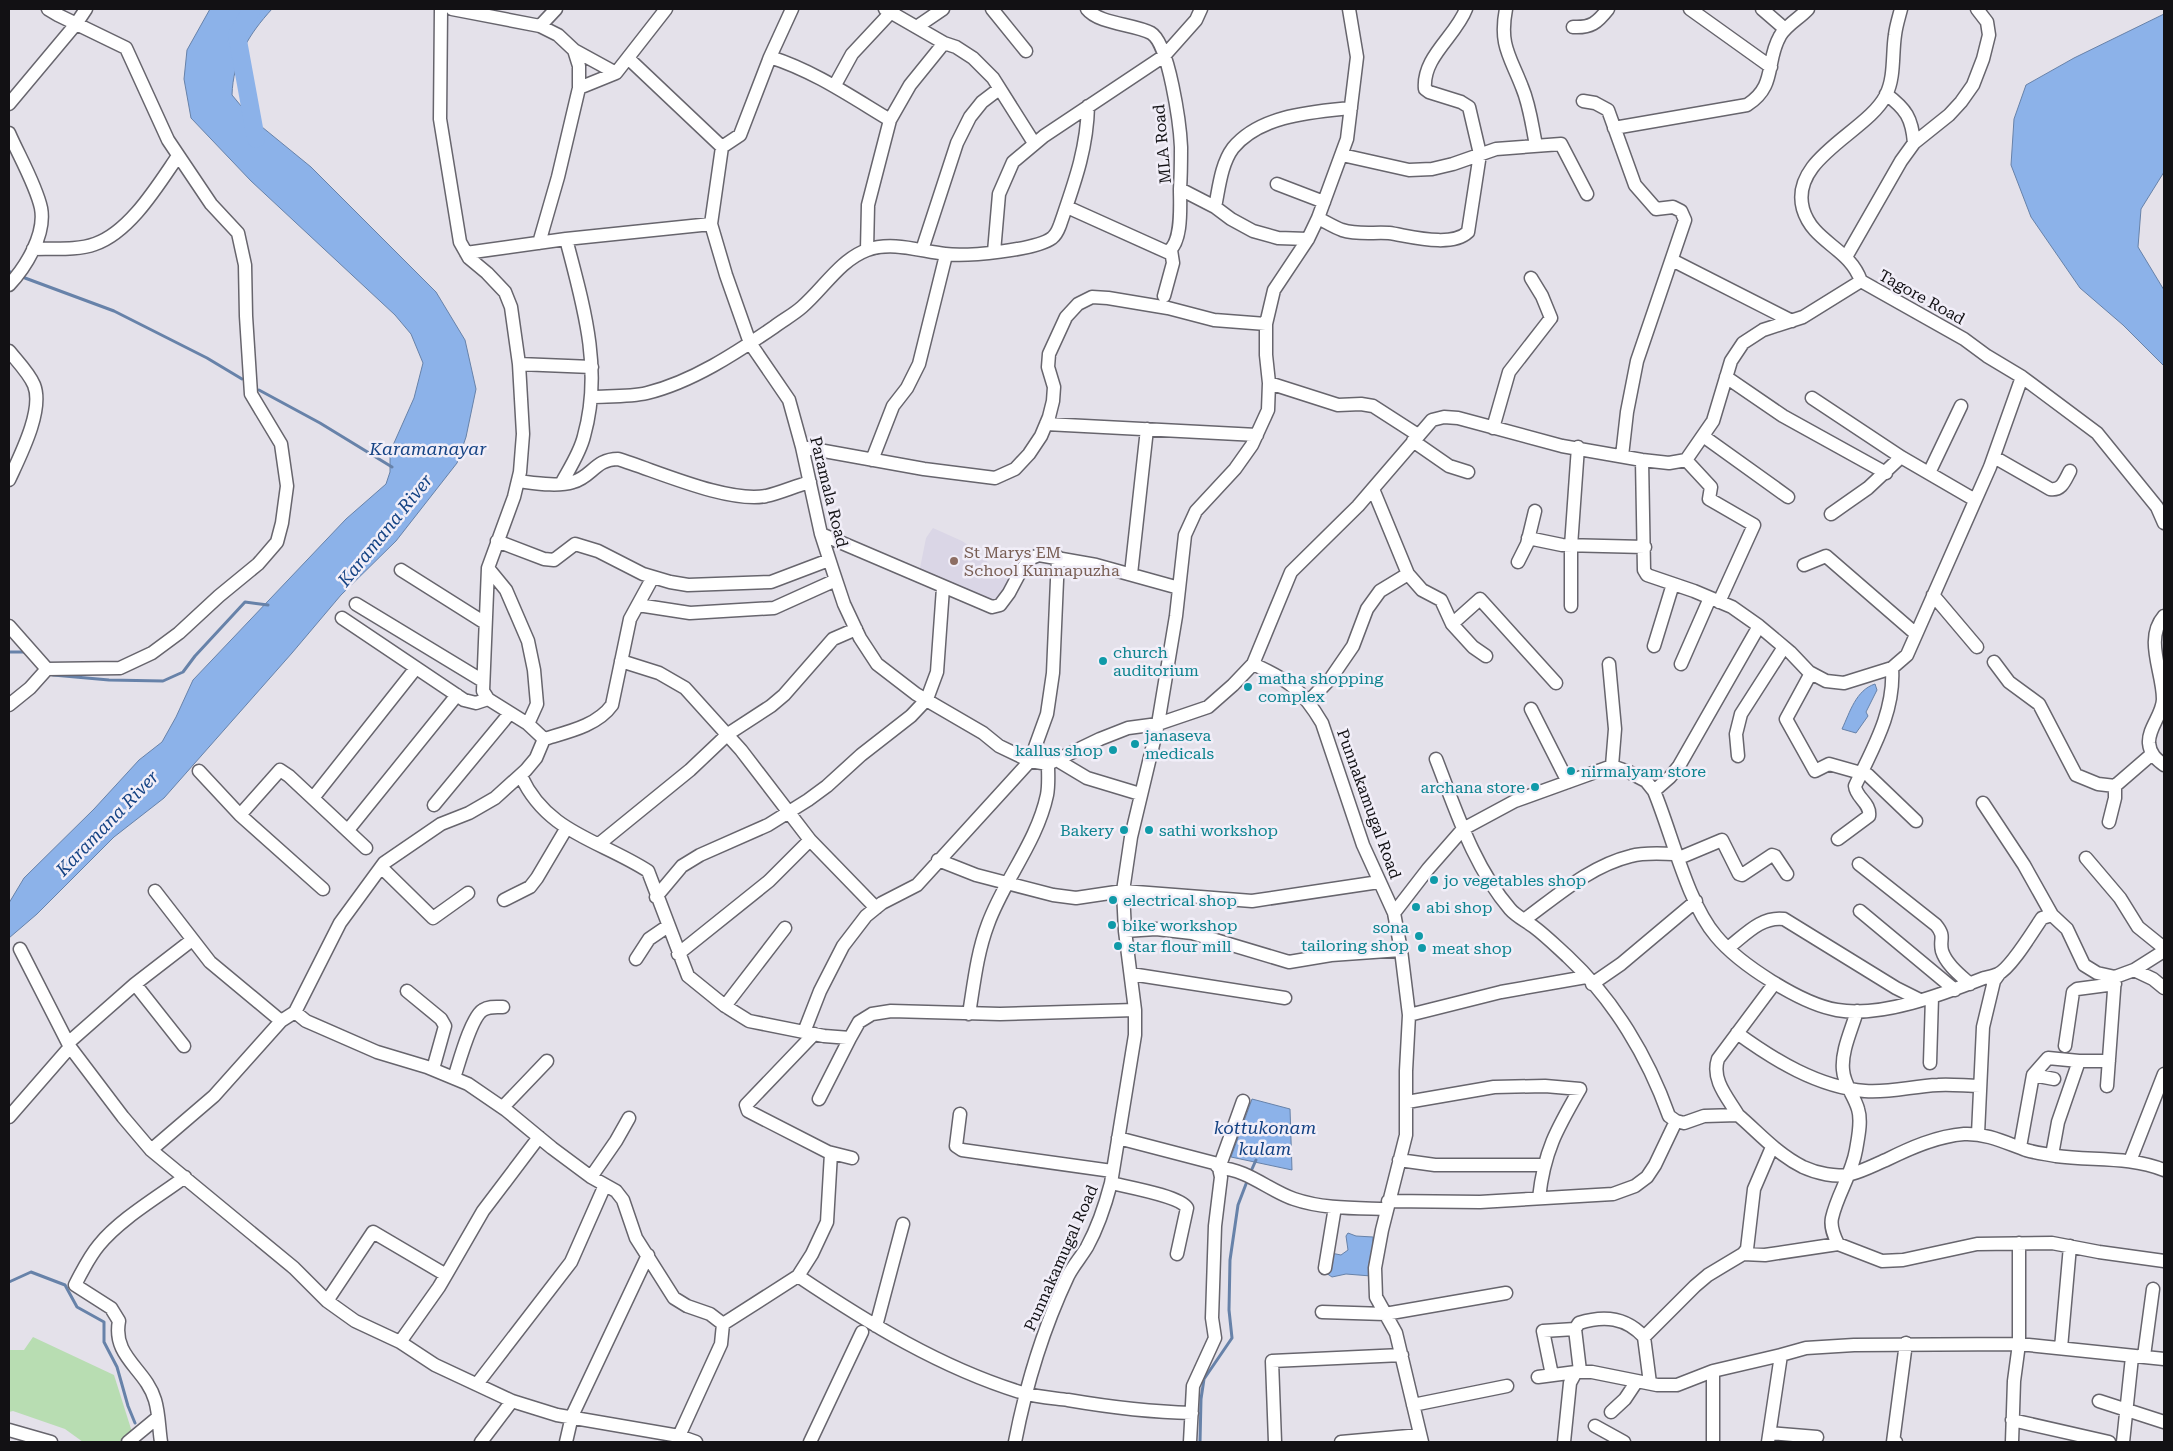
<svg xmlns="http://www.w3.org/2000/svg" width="2173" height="1451" font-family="'Roboto Serif',serif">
<rect width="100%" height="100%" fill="#e4e1ea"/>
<path fill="#dad6e6" d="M933,528L962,541L981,554L997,574L1004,578H1010L1013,581L992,604L919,573L926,538Z"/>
<path fill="#b8ddb2" d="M33,1337L114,1375L132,1432L119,1442H83L65,1429L13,1411L9,1412V1350H24Z"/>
<path fill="#8cb2e9" stroke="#6782a9" d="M210,9H272C249,34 233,60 232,95L251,118L311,167L436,292L465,340L476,389L466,437L457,463L396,541L341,595L292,653L164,798L114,837L37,914L9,938V903L24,878L94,809L139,760L162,742L176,717L193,680L346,519L386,484L390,472V452L414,398L423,363L411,334L395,315L251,181L191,118L184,79L187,50Z
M2164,14V172L2141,209L2138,247L2164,290V366L2123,325L2080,288L2031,217L2011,165L2014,119L2026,85L2074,58Z
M1875,684L1877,690L1866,712L1868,716L1856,733L1842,729C1850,712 1856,690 1875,684Z
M1252,1099L1290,1109L1292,1170L1231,1157Z
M1348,1233L1356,1236L1373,1237V1267H1368L1372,1272L1371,1276L1346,1274L1332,1277L1326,1273L1331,1253L1341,1255L1348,1250L1346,1236Z"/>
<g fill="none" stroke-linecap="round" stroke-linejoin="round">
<path stroke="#6782a9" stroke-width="3" d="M9,271L10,272
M25,278L114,311L207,358L242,379
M259,390L320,423L392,467
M9,652H25L27,654
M53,675L109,680L163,681L183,672L195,656L245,602L268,605
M1252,1169L1256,1160
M9,1282L31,1272L65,1285L77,1307L104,1322V1342L117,1367L128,1406L135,1423
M1200,1442L1201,1399L1204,1379L1232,1338L1229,1310L1230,1260L1238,1205L1246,1184"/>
<path stroke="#8cb2e9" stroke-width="18" d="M252,9L237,35L256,139"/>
<defs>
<path id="minor" d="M452,9L540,26L558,35L574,50L579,66V88L558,177L539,243
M885,9L944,43L956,47L973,58L993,78L1034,143
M992,9L1026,51
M1087,9C1099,24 1134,24 1151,33C1169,43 1180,125 1181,147C1181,161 1181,175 1180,189L1215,207L1231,219L1253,231L1278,238L1308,239
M1506,9C1499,45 1510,56 1522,87C1530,106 1532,126 1536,145
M1690,9L1771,67
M1762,9L1785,29
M1901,9C1899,17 1896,26 1895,35C1892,54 1895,77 1886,95C1868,132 1789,158 1803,209C1813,243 1849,247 1861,281L1964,339L1987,356L2022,377L2097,433L2157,507L2164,523
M540,26L556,9
M918,26L943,9
M1573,27C1591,28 1597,23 1608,9
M574,50L616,73
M770,57C814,71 850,96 890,120
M629,59L722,147L711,224L726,275L750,343L789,400L802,447L821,534L833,571L844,604L860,638L877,664L916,694L983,733L999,746L1030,761L1048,764L1100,739L1128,728L1158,724L1176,616L1185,535L1196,511L1235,469L1252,445L1268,410L1269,383L1266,355V324L1274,290L1308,239L1318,218L1347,139L1357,57L1349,9
M835,85L852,54L894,9
M579,88L616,73L666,9
M1886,94C1906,109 1912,118 1914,143
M1583,101L1595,103L1608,110L1635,185L1656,209L1673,207L1681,211L1685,220L1637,361L1627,412L1622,456
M9,104L76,24L86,9
M1614,128L1747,105C1777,86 1765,62 1780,36C1786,25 1800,18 1808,9
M9,133C18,154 36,185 41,208C46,234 26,267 9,285
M722,147L740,135L770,57L792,9
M1342,155L1409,170L1432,169L1453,164L1496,149L1561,144L1587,194
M1277,184L1324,202
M1067,207L1167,252C1183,244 1180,205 1180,189
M1215,207C1219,188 1221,164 1233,148C1260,115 1312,112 1351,108
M1318,218C1326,222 1334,227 1342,230C1358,235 1373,232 1389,233C1410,236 1451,248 1468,232L1480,154L1469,107L1461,102L1429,92L1425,89C1422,57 1456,36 1466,9
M33,249C52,248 76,251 95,244C130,232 158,185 178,156
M867,250L868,205L890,120L910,85L944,43
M922,250L957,143L970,117L982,102L999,89
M994,252L999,194L1013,162L1044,136L1164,56L1196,20L1201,9
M466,253L566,239L711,224
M1846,257L1901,161L1914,143L1949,115L1961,102L1973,85L1983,59L1989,35L1987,22L1977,9
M1672,260L1792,321
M1164,296L1173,263L1171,250
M9,351C17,361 29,373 34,385C44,410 20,456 9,480
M519,364L592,367
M1726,377L1783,416L1886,473
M1269,383L1338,405L1361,404L1373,406L1418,435
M591,397C609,396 630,397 647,393C692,382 736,353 774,327C783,320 793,315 802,307C823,289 840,260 867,250C892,241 920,251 945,254C966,257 1036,250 1052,238C1057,234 1058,230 1060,225C1074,184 1087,150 1088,106
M1812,398L1901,457L1975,500
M1046,424L1257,435
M1493,428L1509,372L1551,318L1542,296L1531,278
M1703,436L1788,497
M1413,441L1449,466L1468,472
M802,447L924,469L995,478L1015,469L1029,454L1041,436L1049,417L1053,401L1054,387L1048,367L1049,354L1066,317L1078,304L1092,297L1108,298L1168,308L1214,320L1266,324
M1994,457L2050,489C2062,491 2065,480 2070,471
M872,460L893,406L907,388L919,364L946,255
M1642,460L1644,570L1647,575L1694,591L1732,607L1759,626L1790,652L1809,672L1826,681L1844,683L1892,668L1907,655L1990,467L2022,377
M1686,460L1711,487L1709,499L1754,525L1719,602
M1929,473L1961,406
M518,481C535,483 557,487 573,482C592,477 595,459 618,459C657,471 727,503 766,496C780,493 795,486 810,482
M561,484C569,469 580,453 584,436C603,369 583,304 566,239
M1373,489L1408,574L1422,590L1441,600L1452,624L1473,647L1486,656
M1831,514L1868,488L1901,457
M821,534L992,607L1000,605L1009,593L1018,576L1029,559L1039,555L1096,565L1179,588
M1528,538L1562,545L1645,547
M497,541L544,559L554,560L575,544L598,551L643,574L670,582L688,585L771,582L829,560
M1518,562L1527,544L1535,511
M1804,565L1826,556L1916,634
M488,568L506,590L528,641L534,670L537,704L528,724
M401,570L485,623
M1131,574L1147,429
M1933,595L1977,647
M356,604L483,681
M638,605L690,613L774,608L836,580
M1571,606V546L1578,447
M2164,616C2144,639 2163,672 2163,699C2163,714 2148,728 2149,743C2150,754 2156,759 2164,765
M342,618L464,700L476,703L488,699
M1452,624L1480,599L1556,683
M9,626L47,669
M1654,646L1673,584
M621,661L659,673L685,688L741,750L810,840L876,908
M1994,662L2009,682L2039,704L2076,775L2098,784L2115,786L2152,754
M1253,664L1291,572L1358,506L1432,420L1444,417L1458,418L1562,446L1642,460L1669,463L1686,460L1713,421L1731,361L1743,343L1763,330L1803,317L1861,281
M1609,664L1615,729L1612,766
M1681,664L1710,598
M1811,673L1786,719L1815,771L1829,764L1868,775L1916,821
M1309,701L1331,678L1353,646L1367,609L1380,591L1408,574
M9,705L30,688L47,669L120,668L152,653L179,633L219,596L258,564L277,542L282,523L287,486L281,444L251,394L246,316L245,265L238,233L211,204L168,140L126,48L58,15L48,9
M1531,709L1568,782
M544,739C567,732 597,726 612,705L630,619L653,577
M1738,756L1736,734L1741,714L1784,647
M1436,759C1456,810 1473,866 1510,909C1516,916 1526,921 1534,927C1546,936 1557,947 1568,957C1614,1000 1648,1057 1669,1116L1676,1121L1684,1123L1704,1116L1738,1115C1759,1133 1777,1154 1803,1167C1816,1173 1836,1178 1851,1174C1863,1171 1874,1165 1886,1160C1910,1148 1937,1136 1964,1134C1987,1133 2006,1143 2026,1150C2036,1153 2046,1154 2056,1156C2092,1161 2129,1156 2164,1170
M1057,760L1087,778L1140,794
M199,771L240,815L323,889
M521,776C547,833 600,840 648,871L688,976L725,1006L749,1021L824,1036L850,1038L859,1022L872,1014L891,1011L1000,1014L1135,1010
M1654,791L1670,777L1679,766L1759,626
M313,798L416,668
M1983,803L2024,865L2052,915L2067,929L2084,965L2097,973L2115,977L2134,970L2164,951
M434,805L510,713
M240,815L280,770L289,776L366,848
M2109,822L2115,798V786
M348,830L457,695
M1838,839L1869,816C1871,803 1856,798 1855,786C1873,748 1895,711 1892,668
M599,844L690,770L728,734L771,706L784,695L833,639L856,629
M1679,858L1722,840L1739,874L1742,875L1772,855L1775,856L1787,874
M2086,858L2120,898L2138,927L2164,948
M938,860L976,875L1053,895L1076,898L1123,891L1252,901L1379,882
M1859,864L1936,925C1946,937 1939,939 1942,951C1946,964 1960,975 1970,984
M381,867L433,918L468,893
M155,891L210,962L281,1021
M656,897L682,866L700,855L768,825L808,800L827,786L861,755L911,716L927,699L937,672L943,588
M504,900L530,887L537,878L566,829
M1860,911L1955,990
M1394,913L1428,869L1463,829L1515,801L1612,766L1629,772L1646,781L1654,791C1672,834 1687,902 1716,936C1739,964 1801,1004 1837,1010C1881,1018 1943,994 1984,978C1988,977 1994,976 1998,974C2011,968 2033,931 2042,918L2052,915
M1524,920C1557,896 1590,866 1631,856C1645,852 1663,854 1677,854
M1125,931L1156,929L1192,933L1289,962L1331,955L1401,950
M1728,948C1745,935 1761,916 1784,919L1896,988L1920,1000
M20,949L70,1047L123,1117L151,1150L294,1268L327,1301L355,1321L400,1342L435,1365L512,1401L557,1415L679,1436L696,1442
M678,954L769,881L810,840
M636,959L649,939L668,926
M2134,970L2153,979L2164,988
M1131,974L1285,998
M135,984L192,940
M1592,984L1621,964L1696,901
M407,991L441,1019L445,1026L433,1069
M725,1006L785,928
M295,1012L306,1021L377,1052L427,1067L468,1084L506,1110L552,1148L591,1177L616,1191L623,1200L636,1238L674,1298L687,1306L710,1314L723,1324L721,1344L679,1436
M969,1014C974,983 977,953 988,924C1004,880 1037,842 1047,795C1049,785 1048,774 1048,764
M1409,1015L1501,992L1586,977
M804,1032L820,991L843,946L866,916L882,903L917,885L1030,761L1047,714L1053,673L1058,557
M1737,1033C1774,1060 1818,1087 1865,1091C1890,1093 1913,1086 1938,1085C1952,1084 1966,1086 1980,1086
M814,1034L746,1105L748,1111L828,1152L852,1158
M68,1043L135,984L184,1046
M2065,1046L2073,992L2077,989L2115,984
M1930,1063L1932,997
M2033,1075L2048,1058L2079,1061H2109
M454,1078C459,1063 471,1017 483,1010C489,1006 496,1007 503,1007
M2107,1086L2115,977
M819,1099L850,1038
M1243,1101L1219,1168C1247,1169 1268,1190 1294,1199C1323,1209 1356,1208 1386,1209
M1407,1102L1494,1087L1545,1086L1580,1089C1557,1129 1544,1151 1539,1198
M503,1107L547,1061
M960,1114L956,1146L962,1150L1112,1171
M1738,1115C1728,1098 1711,1080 1718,1059L1774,984
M9,1117L70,1047
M1978,1134L1983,1027L1994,981L1999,974
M1118,1138L1214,1163L1219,1168L1221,1177L1215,1226L1212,1318L1215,1338L1193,1386L1190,1442
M2020,1147L2033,1075L2054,1079
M151,1150L214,1096L281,1021L295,1012L340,923L384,863L441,824L469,813L495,798L526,770L536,758L544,739L528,724L488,699L483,691L488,568L514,497L520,472L523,434L519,364L511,307L505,292L487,273L469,258L460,242L440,119L441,9
M2052,1155L2058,1122L2079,1061
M1399,1160L1435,1165H1544
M2130,1161L2164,1074
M591,1177L616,1141L629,1118
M1111,1183C1127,1187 1180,1196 1187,1208L1177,1254
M1388,1201L1480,1202L1613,1194L1635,1186L1647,1177L1655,1165L1676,1121
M1838,1244C1834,1236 1830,1227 1832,1218C1837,1195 1852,1174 1856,1150C1858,1138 1862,1121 1858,1109C1854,1095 1844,1085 1843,1070C1841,1051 1852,1029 1857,1011
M1743,1254L1765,1255L1838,1244L1882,1261L1903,1260L1977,1244L2052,1243L2099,1252L2164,1261
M1325,1268L1335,1207
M798,1276C868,1323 941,1368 1023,1393C1037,1397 1053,1398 1068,1400C1109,1407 1150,1412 1192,1413
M327,1301L373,1232L446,1275L483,1211L539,1137
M1322,1312L1385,1314L1506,1293
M723,1324L798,1276L812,1254L827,1222L831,1153
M876,1326L903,1224
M1644,1337L1650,1383
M400,1342L439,1287L446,1275
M2061,1348L2070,1246
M2144,1356L2153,1289
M1580,1371L1575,1329L1579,1323C1604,1315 1626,1317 1644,1337L1695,1286L1708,1275L1743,1254L1747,1249L1754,1189L1772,1147
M1713,1371V1442
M1552,1375L1543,1331L1575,1329
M1538,1377L1576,1372
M477,1384L571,1262L605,1185
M2099,1401L2164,1422
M1413,1405L1507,1386
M1611,1412L1625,1399L1637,1381
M2012,1420L2109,1442
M1595,1426L1624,1442
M9,1430L51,1442
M1770,1433L1817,1437
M128,1442L157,1418
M161,1442C159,1429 159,1413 155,1400C146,1369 112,1357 119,1321L111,1308L75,1285C82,1271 89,1257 99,1245C120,1219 158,1197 185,1177
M481,1442L512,1401
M566,1442L572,1416L648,1255
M810,1442L862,1332
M1015,1442C1026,1385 1043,1329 1068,1276C1073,1266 1081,1257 1087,1247C1098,1227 1105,1206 1111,1183L1135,1035V1010L1125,931L1123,891L1131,837L1158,724L1208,707L1233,685L1253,664C1288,680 1302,689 1322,723L1363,845L1394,913L1401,950L1409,1015L1406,1071V1135L1382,1230L1375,1268L1376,1297L1396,1333L1422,1442
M1275,1442L1272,1361L1402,1355
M1341,1442L1420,1435
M1564,1442L1570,1383L1576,1372H1592L1657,1385H1677L1713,1371L1781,1355
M1768,1442L1781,1355L1806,1348L1854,1345L2019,1344L2164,1359
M1896,1442H1893L1906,1343
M2012,1442L2014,1381L2019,1344V1243
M2123,1442L2132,1357"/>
</defs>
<use href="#minor" stroke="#67656d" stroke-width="15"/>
<use href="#minor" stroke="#fff" stroke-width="12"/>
</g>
<circle fill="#8d6e63" stroke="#f1eef8" stroke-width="2" cx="954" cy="561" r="5"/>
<g fill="#0f9aa8" stroke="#f1eef8" stroke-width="2">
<circle cx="1103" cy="661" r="5"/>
<circle cx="1248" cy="687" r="5"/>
<circle cx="1135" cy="744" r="5"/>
<circle cx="1113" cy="750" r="5"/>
<circle cx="1571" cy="771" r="5"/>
<circle cx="1535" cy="787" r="5"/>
<circle cx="1124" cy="830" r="5"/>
<circle cx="1149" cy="830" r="5"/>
<circle cx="1434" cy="880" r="5"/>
<circle cx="1113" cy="900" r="5"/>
<circle cx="1416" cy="907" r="5"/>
<circle cx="1112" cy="925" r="5"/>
<circle cx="1419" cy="936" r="5"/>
<circle cx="1118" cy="946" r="5"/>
<circle cx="1422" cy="948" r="5"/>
</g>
<g text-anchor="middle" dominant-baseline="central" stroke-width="5" stroke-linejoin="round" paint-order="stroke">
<g font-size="16" fill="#121114" stroke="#f1eef8">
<text transform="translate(1162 144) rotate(-95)">MLA Road</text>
<text transform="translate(1922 297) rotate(29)">Tagore Road</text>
<text transform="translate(829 492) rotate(76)">Paramala Road</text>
<text transform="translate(1369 804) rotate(70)">Punnakamugal Road</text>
<text transform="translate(1061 1258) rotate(-66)">Punnakamugal Road</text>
</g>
<g font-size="16" fill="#785e54" stroke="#f1eef8" text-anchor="start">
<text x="964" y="552">St Marys EM<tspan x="964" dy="18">School Kunnapuzha</tspan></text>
</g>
<g font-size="16" fill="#0d838f" stroke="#f1eef8" text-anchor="start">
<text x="1113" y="652">church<tspan x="1113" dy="18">auditorium</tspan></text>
<text x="1258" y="678">matha shopping<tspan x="1258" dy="18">complex</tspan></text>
<text x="1145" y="735">janaseva<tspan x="1145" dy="18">medicals</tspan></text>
<text x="1103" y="750" text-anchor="end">kallus shop</text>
<text x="1581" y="771">nirmalyam store</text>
<text x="1525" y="787" text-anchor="end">archana store</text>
<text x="1114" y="830" text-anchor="end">Bakery</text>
<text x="1159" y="830">sathi workshop</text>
<text x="1444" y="880">jo vegetables shop</text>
<text x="1123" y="900">electrical shop</text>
<text x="1426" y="907">abi shop</text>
<text x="1122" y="925">bike workshop</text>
<text x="1409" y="927" text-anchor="end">sona<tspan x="1409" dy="18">tailoring shop</tspan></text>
<text x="1128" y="946">star flour mill</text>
<text x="1432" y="948">meat shop</text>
</g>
<g font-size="18" font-style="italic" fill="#154384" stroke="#f1eef8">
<text x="428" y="448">Karamanayar</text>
<text transform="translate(385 530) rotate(-51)">Karamana River</text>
<text transform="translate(107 823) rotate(-46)">Karamana River</text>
<text x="1265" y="1127">kottukonam<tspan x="1265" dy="21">kulam</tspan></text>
</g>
</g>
<rect width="2173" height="1451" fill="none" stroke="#121114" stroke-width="20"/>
</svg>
